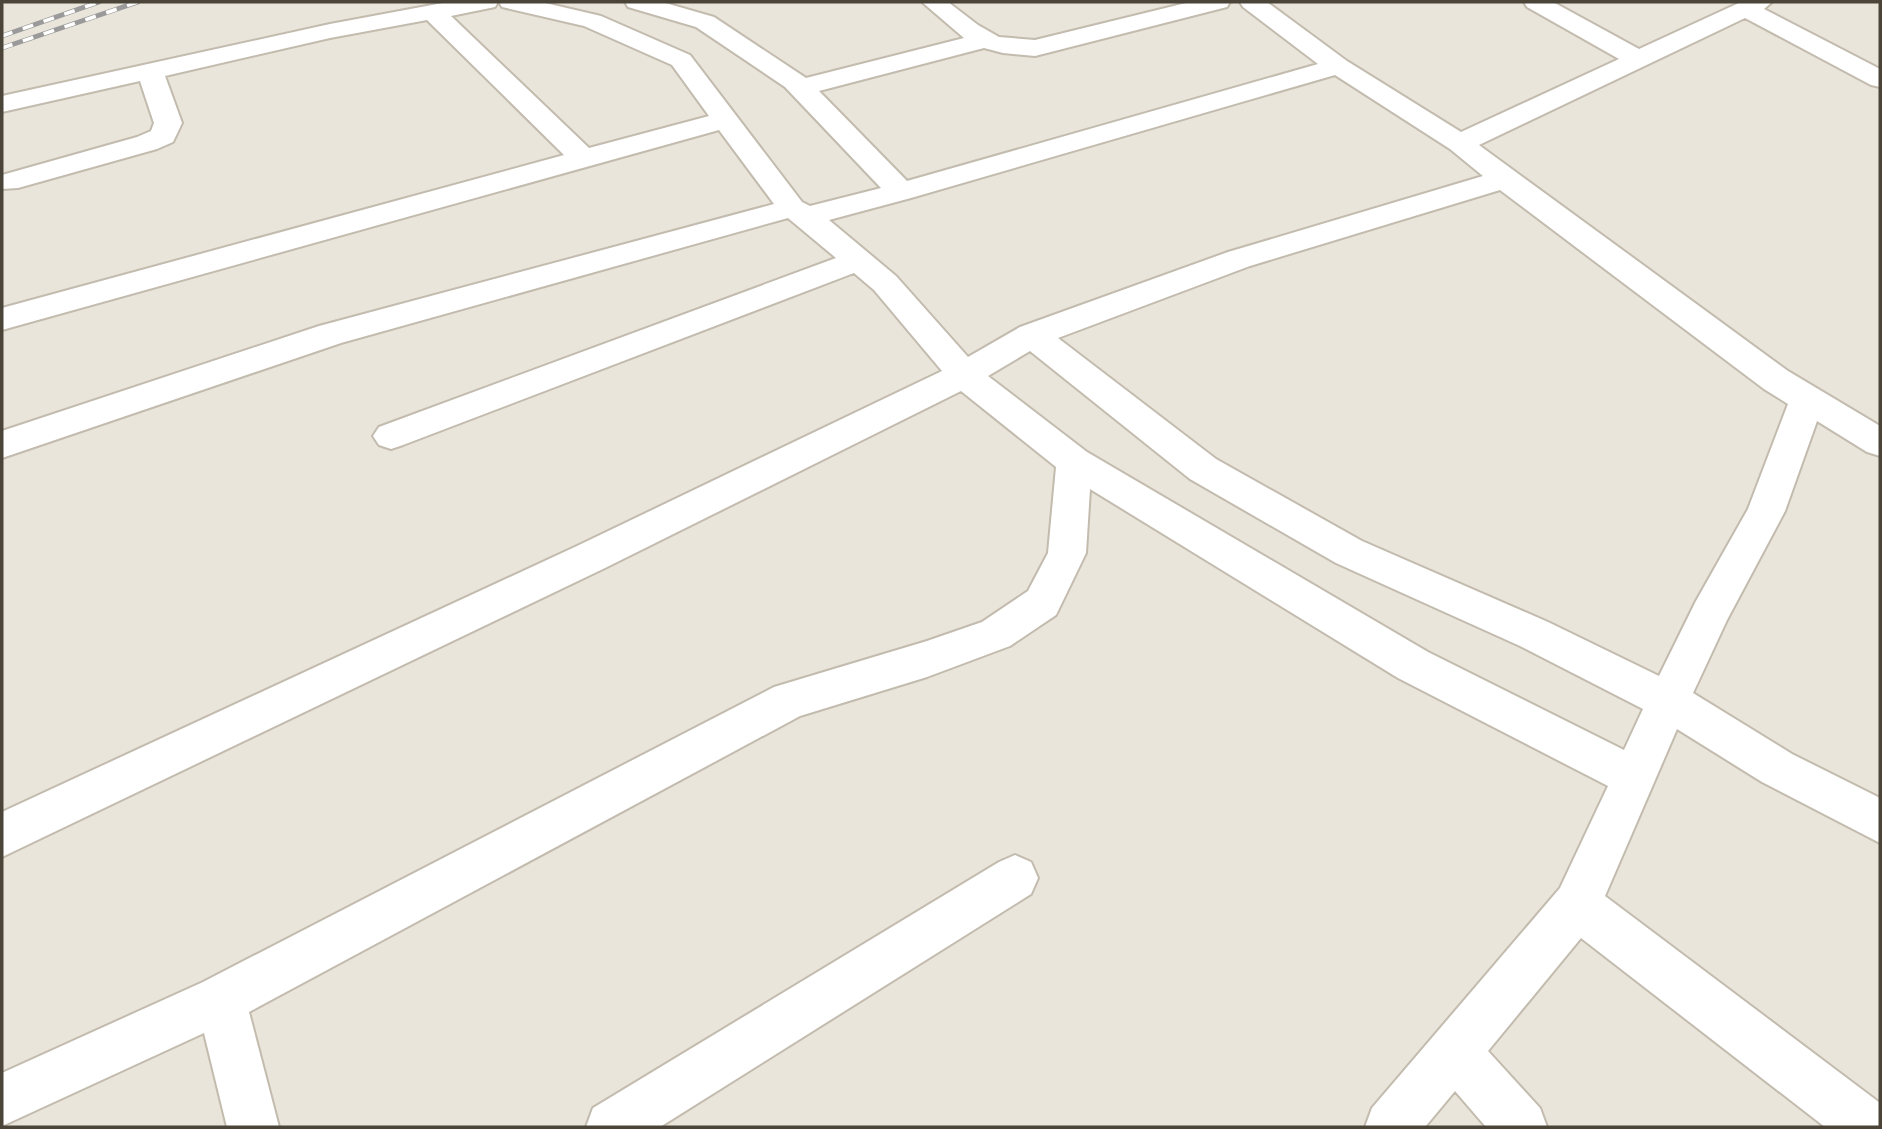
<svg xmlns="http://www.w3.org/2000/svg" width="1882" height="1129" font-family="'PT Sans',sans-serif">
<rect width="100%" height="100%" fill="#f6f3ec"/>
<path fill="#eae5da" d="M2,2H1880V1127H2Z"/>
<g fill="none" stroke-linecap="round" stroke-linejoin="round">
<defs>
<path id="street" d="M448,2H498L495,7L451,16L589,148L709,116L672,65L584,26L502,7L499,2H541L601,16L690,55L802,202L810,206L881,188L785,87L696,27L628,7L625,2H662L714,17L806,78L964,38L922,2H948L978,25L999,37L1035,40L1190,2H1230L1227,7L1035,56L1003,53L984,48L819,91L907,181L1318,64L1243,7L1240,2H1267L1347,61L1461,132L1619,59L1527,7L1524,2H1553L1639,49L1741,2H1772L1764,9L1880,69V87L1871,85L1745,18L1479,145L1788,371L1880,426V456L1867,452L1817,421L1785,511L1727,620L1693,693L1792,754L1880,798V843L1762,782L1677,729L1605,896L1880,1103V1127H1825L1581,938L1488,1051L1540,1108L1547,1127H1486L1455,1091L1425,1127H1365L1372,1108L1560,888L1608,786L1398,678L1090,489L1086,553L1056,615L1010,646L927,677L800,716L249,1012L279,1127H227L204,1033L2,1126V1073L203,982L774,687L927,641L982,622L1028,591L1048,553L1056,467L961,391L605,568L2,857V812L577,546L942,371L874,290L854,273L403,445L391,449L379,445L373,436L379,427L836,258L788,218L341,343L2,458V431L319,326L774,204L719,130L2,330V308L564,155L427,20L330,38L165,76L182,123L173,142L157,149L18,188L2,189V175L137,137L151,131L154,123L140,81L2,112V96L330,24ZM1335,75L1450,149L1483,176L1228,252L1020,327L968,357L896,276L829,220L911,198ZM1500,190L1764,389L1788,404L1748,509L1696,601L1659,676L1548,622L1362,541L1216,459L1058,338L1250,266ZM1030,351L1190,479L1336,563L1520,646L1643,709L1624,750L1428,652L1087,452L988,376Z
M1015,855L1031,862L1038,878L1031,894L660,1127H586L593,1108L999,862Z"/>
</defs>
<use href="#street" stroke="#c2bbae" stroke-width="4"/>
<use href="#street" fill="#fff" fill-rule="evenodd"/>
<defs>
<path id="rail" d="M2,36L99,2
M2,48L138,2"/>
</defs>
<use href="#rail" stroke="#9a9a9a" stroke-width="5"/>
<use href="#rail" stroke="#fff" stroke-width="3.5" stroke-dasharray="11" stroke-linecap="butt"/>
</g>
<rect width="1882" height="1129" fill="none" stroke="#4b4439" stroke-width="7"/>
</svg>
